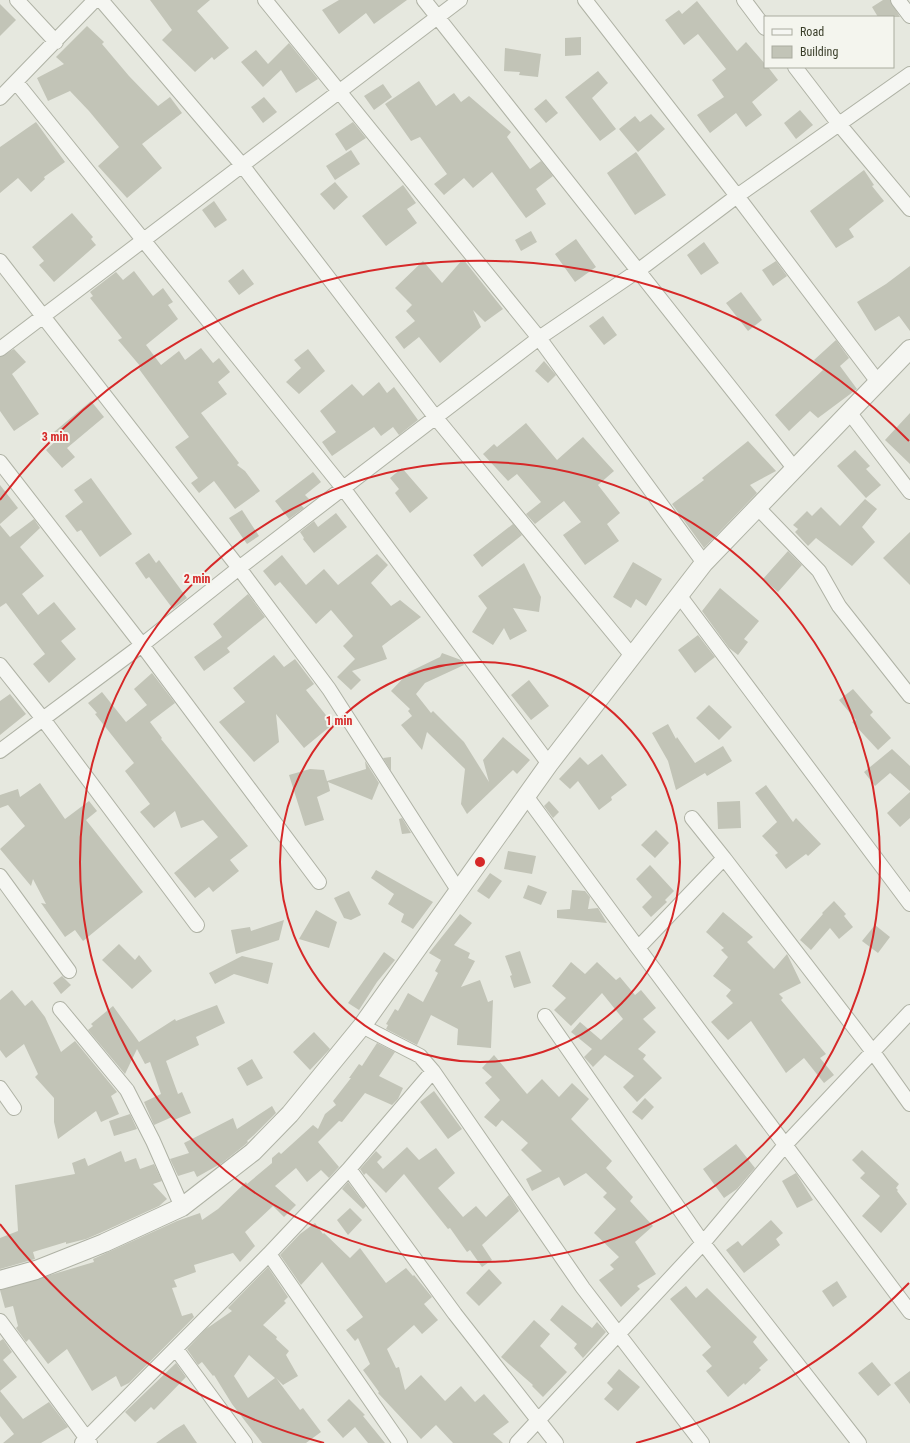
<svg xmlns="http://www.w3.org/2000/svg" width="910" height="1443" font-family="'Roboto Condensed',sans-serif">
<rect width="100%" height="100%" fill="#e6e8df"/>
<path fill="#c2c4b7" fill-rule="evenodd" d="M150,0H210L197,11L229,48L214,60L212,57L195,72L162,40L172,30Z
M339,0H407L374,24L366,13L339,34L322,10Z
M883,0H890L900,17H878L872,7Z
M697,1L737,51L746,42L765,64V67H768L778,80L752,102L762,115L746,127L736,113L710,133L697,115L724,97L712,80L726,69L698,34L684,45L665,20L679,10L682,14Z
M0,4L16,20L0,36Z
M87,26L104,42L102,44L129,76L158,106L170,97L182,113L142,144L162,168L127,198L98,166L119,147L89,111L70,91L48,101L37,78L64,64L56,57Z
M581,37V55L565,56V38Z
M289,43L318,79L296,93L281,70L263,87L241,62L256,50L268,64Z
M505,48L541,54L538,77L519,75L520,72L504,71Z
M598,71L608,83L592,98L616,129L600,141L565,97Z
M419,81L436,106L454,93L461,102L469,96L511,132L507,137L530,169L541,161L553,176L536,189L546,204L526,218L492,172L473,188L464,178L444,195L434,184L447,174L420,137L411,141L385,104Z
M383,84L392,97L374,110L364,96Z
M264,97L277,112L263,123L251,107Z
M546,99L558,113L546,123L534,109Z
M800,110L813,125L796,139L784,123Z
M651,114L665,129L638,152L619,129L635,116L640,122Z
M36,122L65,162L44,177L45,179L31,192L18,178L0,193V147Z
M353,122L366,138L346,151L335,134Z
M351,150L360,164L335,180L326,166Z
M636,152L666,195L635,215L607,173Z
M864,170L874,185L872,186L884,201L849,229L854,237L836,248L810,211Z
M335,182L348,197L334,210L320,194Z
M403,185L416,203L407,209L417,223L386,246L362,216Z
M214,201L227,220L215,228L202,210Z
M72,213L93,237L91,239L96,245L54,282L39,265L44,261L32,247Z
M531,231L537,242L521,251L515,240Z
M576,239L596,267L575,282L555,254Z
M704,242L719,263L701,275L687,255Z
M463,259L503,309L485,322L473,310L481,327L440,363L419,337L404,349L395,337L415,321L406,311L412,305L395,288L423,261L442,283Z
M776,261L787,276L773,286L762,270Z
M910,266V331L899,316L875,331L857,302L886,284Z
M243,269L254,284L239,295L228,281Z
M134,271L153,296L163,288L173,302L168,305L178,319L146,345L161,365L179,351L185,360L201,348L213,363L219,358L230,372L218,382L227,394L201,413L239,463L237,465L245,471L260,491L235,509L214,481L199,493L191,483L198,478L175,447L189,437L139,369L141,367L118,340L122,338L90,298L93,296L90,292L116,272L123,280Z
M741,292L762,320L748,331L726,303Z
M603,316L617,335L604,345L589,326Z
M836,340L849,358L840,366L857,389L818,418L810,411L789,431L775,415L823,370L814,360Z
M14,349L26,362L12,374L39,414L14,431L0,411V357Z
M308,349L325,371L299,394L286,382L301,368L294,360Z
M544,361L556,375L548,383L535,371Z
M379,382L387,393L394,387L418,420L399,435L393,427L381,436L374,427L332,456L322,442L336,432L320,411L352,384L363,396Z
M91,401L104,417L67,448L75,457L62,468L46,450L59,438L54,432Z
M910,413V464L885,440Z
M526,423L557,460L583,437L614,471L598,485L620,513L607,524L619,541L585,565L563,535L581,522L564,501L535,524L526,514L541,502L517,474L508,481L483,454L494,444L497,447Z
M748,441L776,471L750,485L757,493L704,548L672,504L704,480L702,478Z
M855,450L870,466L866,469L881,485L866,498L837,466Z
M402,468L428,498L410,513L395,493L399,489L390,478Z
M313,472L321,482L305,495L309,499L301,505L304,508L289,519L275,501Z
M91,478L132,534L100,557L81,530L77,532L65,516L83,502L74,490Z
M0,485L18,508L0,524Z
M865,499L877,509L862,527L875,542L852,566L816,538L808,546L795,532L798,529L793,525L807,511L812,516L821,507L840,526Z
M242,510L259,536L247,544L229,518Z
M336,513L347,527L314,553L303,539L304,538L300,532L314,521L318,527Z
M34,519L40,528L20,547L44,576L22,594L38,615L54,602L76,629L61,641L76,659L49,683L33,664L45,654L6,603L0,607V525L10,537Z
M513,524L522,535L482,567L473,555Z
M910,532V585L883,558Z
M788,551L802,565L778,592L763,579Z
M149,553L156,563L159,560L187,598L173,609L149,577L146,579L135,563Z
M377,554L388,565L371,583L391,606L400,600L421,617L382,646L387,659L352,671L361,680L351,690L337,677L355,659L343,646L353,636L331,610L316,624L280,582L275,586L263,571L282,555L306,585L324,569L338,585Z
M633,562L662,579L646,606L636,599L631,608L613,597Z
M524,563L541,597L539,612L513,608L527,631L510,640L504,628L493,645L472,632L487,608L478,596Z
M720,588L759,621L744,639L748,642L738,655L729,648L702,611Z
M248,594L265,617L227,648L230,652L204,671L194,657L222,637L213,624Z
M698,635L715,657L695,673L678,650Z
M442,653L461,660L464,665L425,683L416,694L431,713L433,711L464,742L489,782L483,760L503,737L530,760L517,774L513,770L467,814L461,804L465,769L427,732L422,750L401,725L412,716L408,711L410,709L391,691L409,672L440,657Z
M274,655L284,667L295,659L314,684L306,690L333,724L304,748L276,714L279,742L254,762L219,722L245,702L233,688Z
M152,673L175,703L150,722L162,738L161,739L248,846L230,860L239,871L213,892L209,887L195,898L174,873L218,837L203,820L181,828L175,811L154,828L140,812L150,804L125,771L134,763L95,714L97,713L88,703L102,692L126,722L147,705L134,689Z
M529,680L549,706L531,720L511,695Z
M853,689L873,712L870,715L891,738L878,750L852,722L856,720L839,700Z
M10,694L26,714L0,735V701Z
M709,705L732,727L719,740L696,718Z
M668,724L676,739L677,737L695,763L723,746L732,761L707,776L705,773L676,790L668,761L652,733Z
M892,749L910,766V791L890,773L875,786L864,772Z
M602,754L627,785L611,797L612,800L599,810L578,781L570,789L559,779L580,757L588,765Z
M391,757V771L383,758Z
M365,761L379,783L372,800L328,782L330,791L317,797L324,820L305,826L289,775L310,769L324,770L327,781L366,769Z
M40,783L65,819L89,801L97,811L86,820L143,892L83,941L75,930L65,937L41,903L46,904L33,879L31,886L0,849L25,826L8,805L0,808V795L18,789L20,797Z
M766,785L793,822L796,818L821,844L808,856L806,854L786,869L775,855L778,853L762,836L777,822L755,793Z
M910,792V818L900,827L887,813Z
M549,801L559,812L553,818L544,806Z
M740,801L741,828L718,829L717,802Z
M402,818L411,833L402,834L399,819Z
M656,830L669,843L655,858L641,845Z
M508,851L536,856L532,874L504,869Z
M650,865L674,891L665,900L667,902L651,917L642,907L652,897L636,879Z
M376,870L433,902L413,929L401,922L404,914L388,904L394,894L371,878Z
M490,873L502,881L489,899L477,891Z
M528,885L547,892L541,905L523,898Z
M572,890L585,891L590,897L588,909L598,908L607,923L557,918V910L570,909Z
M349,891L361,915L351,920L344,918L334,898Z
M834,901L846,914L844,916L853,927L839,939L830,928L811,950L800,940L823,914L822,913Z
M316,910L337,922L329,948L299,939Z
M723,912L753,937L747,942L774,969L787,954L788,956L801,983L779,994L783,998L781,1000L826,1054L820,1058L834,1075L824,1083L804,1058L786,1073L751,1021L728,1040L711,1022L733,1003L726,996L731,990L713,976L728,957L721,950L724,948L706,932Z
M460,914L472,923L454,945L470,953L468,958L475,961L461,987L480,980L488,1002L493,1000L491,1048L457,1045L458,1029L431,1015L417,1045L386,1029L388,1025L386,1024L395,1009L398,1011L408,993L423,1002L438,973L435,971L441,960L429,953Z
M284,920L279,940L236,954L231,930L250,927L251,931Z
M875,925L890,937L878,953L862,941Z
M119,944L135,960L139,955L152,971L132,989L102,960Z
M520,951L531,983L514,988L510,976L512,975L505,956Z
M384,952L395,960L377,982L359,1010L348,1003Z
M242,956L273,963L268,984L234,974L215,984L209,973Z
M571,962L585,974L597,962L616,980L620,977L635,995L641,990L656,1008L643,1019L656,1032L638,1049L646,1055L643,1059L662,1078L637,1102L623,1087L634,1076L605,1055L593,1067L584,1057L592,1049L571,1032L580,1022L601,1040L623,1019L602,993L571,1026L554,1010L566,998L552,986Z
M62,976L71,985L61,994L53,983Z
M12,990L25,1006L32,1000L45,1017L61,1052L75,1041L117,1092L111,1096L119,1114L101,1122L96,1111L58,1139L54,1122V1098L35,1077L38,1074L24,1044L6,1058L0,1050V1000Z
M217,1005L225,1023L196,1037L199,1045L166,1061L178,1094L182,1092L191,1113L174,1120L172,1117L154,1125L144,1102L161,1094L150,1062L145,1064L137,1049L125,1074L88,1030L93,1026L91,1024L113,1006L139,1042L175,1019L176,1021Z
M314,1032L330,1049L310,1070L293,1052Z
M377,1043L395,1052L379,1076L403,1088L398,1099L392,1105L365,1093L342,1122L339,1121L318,1142L339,1167L329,1178L321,1170L307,1182L296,1168L275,1186L296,1205L284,1217L273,1206L245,1232L255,1246L240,1262L233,1253L194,1265L196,1272L174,1280L177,1287L172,1288L182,1316L192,1313L194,1317L129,1383L121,1387L116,1376L92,1391L67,1349L48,1364L29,1339L26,1342L16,1328L18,1326L13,1306L5,1308L0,1290L94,1262L93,1259L177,1221L200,1213L202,1220L218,1209L246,1182L247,1184L272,1163V1158L279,1152L281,1154L313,1125L318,1129L325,1114L336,1105L333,1101L351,1078H349L359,1064L362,1066Z
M494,1055L527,1094L542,1079L559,1097L572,1083L589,1099L571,1119L612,1161L606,1168L633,1197L630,1201L653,1226L635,1242L656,1274L637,1286L640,1289L621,1307L599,1280L614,1269L610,1265L619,1257L594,1233L616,1209L603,1197L607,1193L586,1173L564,1186L559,1177L532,1191L526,1179L542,1171L521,1150L528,1143L502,1120L496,1127L484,1117L500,1100L485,1083L492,1077L482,1068Z
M252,1059L263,1078L247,1086L237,1068Z
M434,1091L462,1129L448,1139L420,1102Z
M645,1098L654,1107L642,1120L632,1112Z
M272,1106L276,1113L254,1135L247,1141L248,1142L246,1144L222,1163L197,1177L194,1171L178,1176L170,1159L189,1153L184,1143L233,1118L237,1129Z
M130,1114L137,1129L114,1136L109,1121Z
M736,1144L755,1168L737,1189L724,1198L703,1169Z
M407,1147L419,1160L436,1148L455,1173L438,1188L463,1217L476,1206L486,1217L509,1195L519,1211L482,1245L492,1260L482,1267L470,1250L467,1252L450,1228L448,1229L404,1174L386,1193L366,1173L364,1175L360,1169L376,1151L382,1157L377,1162L383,1169Z
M862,1150L899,1184L896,1188L898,1190L897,1191L907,1204L881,1233L862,1216L880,1196L860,1178L865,1173L852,1160Z
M121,1151L125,1162L136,1158L140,1169L154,1164L162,1181L153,1184L167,1199L159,1206L100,1233L86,1239L66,1244V1242L33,1252L35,1259L0,1269V1238L18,1231L15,1185L75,1174L72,1163L85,1158L88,1166Z
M796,1173L813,1200L797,1208L782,1181Z
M348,1182L366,1206L363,1209L342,1189Z
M350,1208L362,1220L348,1235L337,1220Z
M771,1220L783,1233L776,1239L780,1245L744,1273L726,1250L738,1241L742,1246Z
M315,1223L323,1234L324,1233L350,1258L360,1248L386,1283L406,1268L413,1276L414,1275L432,1297L424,1304L438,1320L422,1334L414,1325L387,1349L396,1368L399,1367L405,1390L421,1375L445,1401L461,1386L475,1402L484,1394L509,1422L493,1434L503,1443H453L436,1425L421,1439L378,1393L379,1392L363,1370L370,1364L358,1338L355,1341L346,1330L363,1317L322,1262L301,1285L280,1255L300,1234Z
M268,1267L288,1297L284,1301L286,1303L263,1325L277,1337L276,1339L289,1351L286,1355L298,1376L283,1385L276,1378L300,1410L303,1408L321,1432L306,1443H262L232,1404L214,1375L213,1376L202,1362L198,1365L187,1349L206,1329L232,1311L228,1308ZM249,1355L275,1378L248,1398L234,1376Z
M489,1269L502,1283L479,1306L466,1293Z
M837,1281L847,1297L833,1307L822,1291Z
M686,1286L696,1298L707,1288L757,1337L753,1342L768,1360L759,1368L761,1370L745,1385L744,1383L728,1397L706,1371L712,1366L702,1355L711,1347L670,1299Z
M562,1305L592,1328L597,1322L606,1332L583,1358L574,1348L577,1344L550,1320Z
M534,1320L550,1334L540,1346L567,1372L543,1397L532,1386L533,1385L501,1357Z
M3,1339L12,1352L3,1360L17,1377L0,1391L23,1419L49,1402L68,1427L41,1443H3L14,1434L0,1416V1341Z
M872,1362L891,1385L878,1396L858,1373Z
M176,1363L186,1377L154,1410L151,1407L135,1422L125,1412Z
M619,1369L640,1387L618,1411L604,1399L613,1389L607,1383Z
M910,1371V1404L894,1383Z
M349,1399L365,1415L363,1416L385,1443H368L355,1427L343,1438L327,1420Z
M184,1424L197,1443H156L174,1430Z"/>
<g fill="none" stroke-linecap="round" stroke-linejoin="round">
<defs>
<path id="minor" d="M17,0L56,42
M101,0L242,165L436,418L633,657
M265,0L539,338L704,563
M424,0L794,468
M585,0L737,196L878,382
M744,0L765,28
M898,0L910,16
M795,67L838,123L910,209
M16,82L343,488L549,764
M0,98L95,0
M0,261L239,568L329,689L458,890
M0,349L460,0
M849,412L910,492
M0,462L142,645L319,882
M757,507L819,571L839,606L910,696
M679,595L910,904
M0,665L43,719L197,925
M0,751L142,645L239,568L539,338L639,270L737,196L910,74
M526,796L638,948L724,858L873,1052L910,1104
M692,818L724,858
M0,876L69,971
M638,948L910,1312
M60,1009L127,1090L153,1141L182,1207
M545,1016L703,1243L859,1443
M362,1026L420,1056L433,1071L583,1288L702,1443
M0,1088L14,1108
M349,1169L455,1314L556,1443
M269,1254L400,1443
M0,1321L90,1443
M176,1349L245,1443
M82,1443L269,1254L349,1169L433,1071
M517,1443L703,1243L786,1144L910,1012"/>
<path id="tertiary" d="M0,1280L36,1270L104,1243L182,1207L253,1152L290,1114L362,1026L549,764L704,563L910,349"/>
</defs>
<use href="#minor" stroke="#afb2a5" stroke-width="16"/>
<use href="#tertiary" stroke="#afb2a5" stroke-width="20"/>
<use href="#minor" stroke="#f5f6f2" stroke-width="14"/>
<use href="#tertiary" stroke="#f5f6f2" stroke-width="18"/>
</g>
<g fill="none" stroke="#d62828" stroke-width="2">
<circle cx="480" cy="862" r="200"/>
<circle cx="480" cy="862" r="400"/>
<path d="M909 1283A601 601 0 0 1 636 1443M324 1443A601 601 0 0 1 0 1224M0 500A601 601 0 0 1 909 441"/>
</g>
<circle cx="480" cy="862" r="6" fill="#d62828" stroke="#f4f5ee" stroke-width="2"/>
<g font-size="12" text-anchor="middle" font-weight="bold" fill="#d62828" stroke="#f4f5ee" stroke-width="4" stroke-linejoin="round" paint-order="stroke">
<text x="55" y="441">3 min</text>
<text x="197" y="583">2 min</text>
<text x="339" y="725">1 min</text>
</g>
<rect x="764" y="16" width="130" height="52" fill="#f4f5ee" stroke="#aaac9f"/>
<rect x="772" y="29" width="20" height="6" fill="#f5f6f2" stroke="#aaac9f"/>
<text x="800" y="36" font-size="12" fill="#3a3e29">Road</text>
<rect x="772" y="46" width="20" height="12" fill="#c2c4b7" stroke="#aaac9f"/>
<text x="800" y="56" font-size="12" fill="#3a3e29">Building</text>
</svg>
